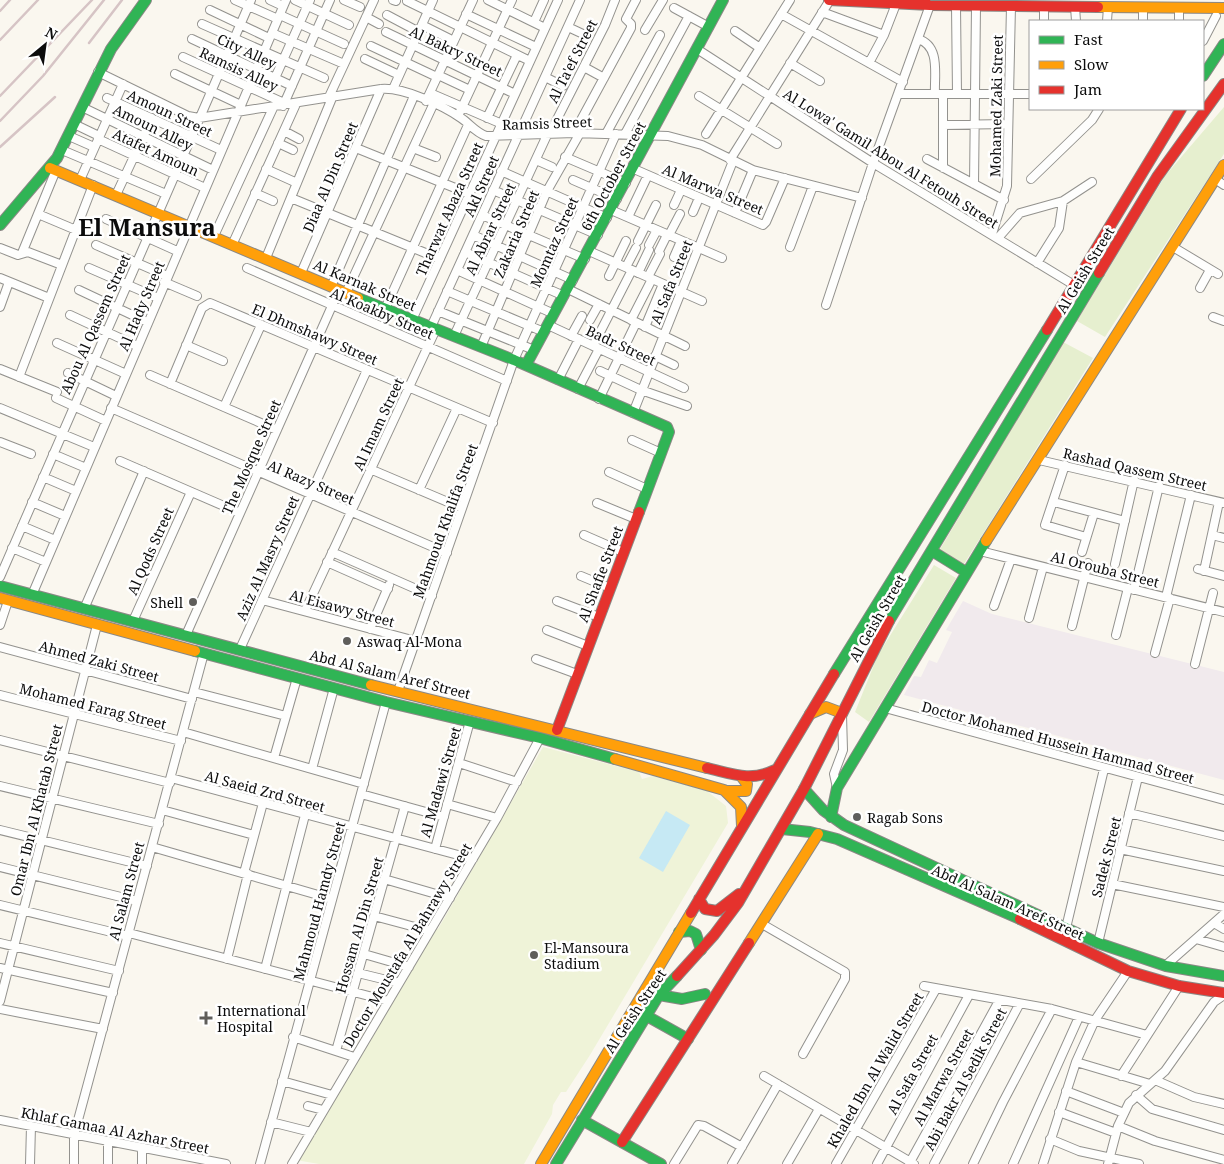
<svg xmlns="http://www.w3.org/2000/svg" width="1224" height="1164" font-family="'Noto Serif',serif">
<rect width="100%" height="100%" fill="#faf7ef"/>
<path fill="#f1eaed" d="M963,601L992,614L1224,672V780L904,695L914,676L921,677L929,660L937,663L952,632L946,630Z"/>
<path fill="#e6efcf" d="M1224,107V154L1105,337L1077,321L1165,176Z
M1063,342L1093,358L964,564L939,551Z
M934,565L956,578L869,722L855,712L878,655Z"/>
<path fill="#eff3d8" d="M543,747L639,772L642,779L653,776L707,791L726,806L728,823L590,1055L566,1092H561L553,1105L552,1114L524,1164H319L296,1160L368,1045L436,928L438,929Z"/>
<path fill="#c6e9f4" d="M666,811L690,825L663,872L639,858Z"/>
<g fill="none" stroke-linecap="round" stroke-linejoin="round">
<defs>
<path id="street" d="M235,0L278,19
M270,0L283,6
M295,0L349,25
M344,0L360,7
M393,0L396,1
M488,0L545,28
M407,1L530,61
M956,6L957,94
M1075,7L1076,21
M1179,7V21
M674,8L709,27
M210,10L269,38
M822,12L884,35
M466,14L536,47
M781,14L903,82
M280,15L344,44
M387,15L419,32
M366,17L379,24
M1044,21V6
M1107,21L1108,7
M1143,21V7
M534,22L544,0
M202,24L324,78
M422,25L454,41
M568,27L583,34
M645,30L663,0
M735,31L760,48
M386,32L515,94
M272,33L344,64
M192,39L292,86
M918,39C941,46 934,75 935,94
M1203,41L1216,16
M371,46L437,77
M697,49L873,163L1074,285
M183,57L284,103
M365,59L399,75
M790,63L820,81
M869,63L884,35L896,4
M584,67L604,78
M98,72L188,116L199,118L381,89C403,87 442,105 461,118C470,124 475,132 486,136L574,133L668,136L702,145L753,170L862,198
M175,74L241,105
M438,75L470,90
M545,77L563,86
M275,78L310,0
M393,89L433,0
M430,93L502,124
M898,94H1030
M943,94V168
M699,96L777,144
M107,98L221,150
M328,99L374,0
M426,101L473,0
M283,106L330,0
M82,107L213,170
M458,116L512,0
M487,118L517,55
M74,124L99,136
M943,125L1008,124
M284,131L299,139
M550,133L605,25L615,0
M574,133L631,28V24L626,19L636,0
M606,134L660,35
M625,134L689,16
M706,134L790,0
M69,136L94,147
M98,139L205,188
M278,143L293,150
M356,148L470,194
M413,148L436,157
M62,150L166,194
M565,157L626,183
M927,159L1004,200
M536,160L552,167
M730,160L830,0
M266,169L297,183
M634,169L763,225L766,222L785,178
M501,171L607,218
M1031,179L1092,120L1099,109
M1215,179L1224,185
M80,180L123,84
M573,180L617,199
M974,184L976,6
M493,190L598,235
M255,193L273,201
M116,195L152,118
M291,198L440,259
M674,205L681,190
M611,210L722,258
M693,212L699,198
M735,213L753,170
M38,214L76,230
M482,215L585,259
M628,217L648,175
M106,219L177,251
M992,234L1007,186L1011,6
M473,235L573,280
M669,235L680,214
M214,236L273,108
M998,238L1020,213L1063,201
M638,241L656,205
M233,243L296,104
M96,245L167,276
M649,245L657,230
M790,247L813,186
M1173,247L1218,274
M0,248L18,255L28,252L62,265
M589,251L702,301
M659,251L667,235
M465,252L564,296
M22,253L56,170
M674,257L681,241
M266,258L332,98
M1037,263L1059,228L1063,201L1092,182
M626,267L636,248
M89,268L158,298
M247,268L507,381
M457,270L554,314
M301,273L381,89
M638,273L649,250
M609,276L626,241
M648,277L660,254
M0,278L49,298
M164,282L197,296
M331,287L414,96
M1200,288L1210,270
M568,289L685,346
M79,290L147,322
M447,291L544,332
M346,293L433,105
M826,305L873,163L930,5
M0,307L9,282
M385,309L468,125
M438,311L534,350
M70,315L137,346
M1213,317L1224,321
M412,320L558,0
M590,320L599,304
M631,320L652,279
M548,325L684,388
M431,327L580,0
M645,327L663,284
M454,336L548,133
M571,336L582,316
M57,343L126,374
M186,345L223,361
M593,346L632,270
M481,347L547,191L580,133
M655,356L674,365
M0,369L57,392
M600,371L641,390L687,406
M68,373L116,396
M150,375L277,430
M19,377L93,185
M558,380L579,339
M170,384L202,308L210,303L493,423
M578,389L599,349
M56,398L106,421
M599,399L636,323
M224,407L261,325
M0,408L94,447
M111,408L447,553
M633,413L733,161
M632,440L661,453
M0,442L31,454
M53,454L86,468
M1039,460L1224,503
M120,461L240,513
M1065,465L1045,525L1086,537
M370,469L462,508
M609,472L647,489
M43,477L76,491
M419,490L457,408
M32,502L65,516
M1054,502L1125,521
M597,503L636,519
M22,526L55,540
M584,535L623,552
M1212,535L1224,538
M12,548L46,562
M980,551L1224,612
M332,552L432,596
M1082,552L1094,513
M327,562L388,589
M1115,564L1134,480
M1198,569L1224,576
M1204,571L1219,502
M581,576L610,588
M0,577L251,0
M1134,590L1159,486
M32,595L286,0
M1166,597L1191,495
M262,600L416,641
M557,601L599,617
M994,606L1011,559
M84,609L144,471
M305,611L436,329
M1029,618L1043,567
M133,621L191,492
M0,625L8,601
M1072,626L1088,563
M370,629L389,585
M547,630L588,646
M186,635L339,290
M1116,635L1128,588
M0,647L192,699
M240,649L367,370
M1155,653L1170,598
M536,659L577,674
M1195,664L1213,593
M398,691L514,360L616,134
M194,692L286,716
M0,695L181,741
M885,708L1224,800
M183,732L364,784
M0,740L170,783
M274,758L297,678
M459,763L517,782
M312,769L334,688
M171,778L473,859
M0,786L159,824
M837,788L834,774L843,750L842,715
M361,794L444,817
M447,804L497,818
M162,810L254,835
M1129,813L1224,836
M0,830L147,866
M152,847L332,899
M435,849L470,721
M1120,849L1224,871
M0,867L137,901
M244,873L263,803
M384,879L450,898
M1112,884L1224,907
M0,905L128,936
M374,916L430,931
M1214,923L1224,929
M762,924L845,972V979L803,1054
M1066,928L1104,769
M129,933L388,1001
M1196,939L1224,947
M0,943L119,971
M1098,943L1138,777
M364,954L409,967
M227,959L248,874
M1165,966L1224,914
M0,968L113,993
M265,969L305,815
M358,973L399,983
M924,986L1052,1009L1147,1035
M0,1001L97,625
M0,1009L103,1029
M293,1037L354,1057
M336,1051L405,806
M1076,1062L1150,1084
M764,1076L914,1164
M1121,1076L1179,986
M1155,1080L1194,1097L1224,1104
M282,1081L332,1095
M1066,1091L1124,1113
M1136,1095L1152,1109L1224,1130
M308,1106L323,1110
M1059,1112L1116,1133
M0,1120L226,1164
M271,1122L311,1132
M1118,1126L1155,1141L1224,1160
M1050,1139L1079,1151L1139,1164
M108,1142V1164
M30,1164L31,1126
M74,1164V1135L204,653
M142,1164V1148
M260,1164L386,702
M292,1164L497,818L540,738
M674,1164L698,1125L704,1126L742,1147
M732,1164L778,1084
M787,1164L819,1109
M836,1164L936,989
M877,1164L969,995
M909,1164L999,1001
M934,1164L1019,1005
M973,1164L1003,1102L1052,1009
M1013,1164L1079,1017
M1043,1164L1076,1062L1095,1020L1128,971
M1108,1164L1118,1126L1129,1103L1165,1071L1214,1002L1224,995"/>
<path id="fast" d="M1203,76L1224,44
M0,225L57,158L111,49L146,0
M358,298L514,360L667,427L669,432L639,512
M526,365L723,0
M932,551L966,572
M0,586L371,685
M889,621L1099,273
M195,651L386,702L540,738L615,759
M834,674L1047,330
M804,789L823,810L844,825L1098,943L1166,966L1224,976
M831,817L837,788L986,541
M782,829L810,832L837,839L1020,919
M679,932L690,931L696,934L701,950
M659,995L682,999L705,994
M645,1015L688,1039
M582,1120L661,1164
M556,1164L659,995L677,976"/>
<path id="slow" d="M1098,7L1224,8
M50,168L358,298
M986,541L1224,165
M0,598L195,651
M371,685L707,768
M810,714L826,707L842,713
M615,759L724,790L741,807L742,826
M726,791H746L747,784L741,776
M749,943L818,834
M541,1164L691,913"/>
<path id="jam" d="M829,0L930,5L1098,7
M1099,273L1157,177L1224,84
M1047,330L1181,109
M557,730L639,512
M707,768C733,774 750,782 775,770
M699,899L705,909L717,911L739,894
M691,913L834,674
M1020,919L1128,971L1179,986L1224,993
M677,976L714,935L738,903L804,789L889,621
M622,1142L749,943"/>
</defs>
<use href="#street" stroke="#93928e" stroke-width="10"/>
<use href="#fast" stroke="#8a8885" stroke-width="12"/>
<use href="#slow" stroke="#8a8885" stroke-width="12"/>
<use href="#jam" stroke="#8a8885" stroke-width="12"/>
<use href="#street" stroke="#fefefd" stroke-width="8"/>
<use href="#fast" stroke="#30b455" stroke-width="10"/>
<use href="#slow" stroke="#ff9f0a" stroke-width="10"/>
<use href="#jam" stroke="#e5322d" stroke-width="10"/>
<path stroke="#d6c4c5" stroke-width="2.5" d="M0,11L10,0
M0,40L38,0
M89,43L122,0
M0,96L92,0
M0,121L43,76L104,0
M0,147L55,97"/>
</g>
<g fill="#5f5e5b" stroke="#fff" stroke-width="2">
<circle cx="193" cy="602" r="5"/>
<circle cx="347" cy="641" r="5"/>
<circle cx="857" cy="817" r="5"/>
<circle cx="534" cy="955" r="5"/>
<path d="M203.5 1010.5h5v5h5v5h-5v5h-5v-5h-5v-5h5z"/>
</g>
<g text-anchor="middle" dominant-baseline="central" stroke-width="5" stroke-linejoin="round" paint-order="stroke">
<g font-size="14" fill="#0c0c0c" stroke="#fff">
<text transform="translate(247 51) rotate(25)">City Alley</text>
<text transform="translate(456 51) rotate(25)">Al Bakry Street</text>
<text transform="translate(572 61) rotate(-63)">Al Ta'ef Street</text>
<text transform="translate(239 69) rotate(25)">Ramsis Alley</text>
<text transform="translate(996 106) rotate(-89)">Mohamed Zaki Street</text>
<text transform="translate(170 113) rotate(25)">Amoun Street</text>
<text transform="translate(547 123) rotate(-2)">Ramsis Street</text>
<text transform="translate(153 127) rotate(26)">Amoun Alley</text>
<text transform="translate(156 152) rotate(25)">Atafet Amoun</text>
<text transform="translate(891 158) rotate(32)">Al Lowa' Gamil Abou Al Fetouh Street</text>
<text transform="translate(613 176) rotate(-62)">6th October Street</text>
<text transform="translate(330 177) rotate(-67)">Diaa Al Din Street</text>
<text transform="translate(481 186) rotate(-66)">Akl Street</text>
<text transform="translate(713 189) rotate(23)">Al Marwa Street</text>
<text transform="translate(449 209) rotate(-66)">Tharwat Abaza Street</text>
<text transform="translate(490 229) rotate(-65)">Al Abrar Street</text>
<text transform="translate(516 234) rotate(-67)">Zakaria Street</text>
<text transform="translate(554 242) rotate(-66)">Momtaz Street</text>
<text transform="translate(1085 270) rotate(-59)">Al Geish Street</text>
<text transform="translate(671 282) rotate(-68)">Al Safa Street</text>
<text transform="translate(365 285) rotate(23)">Al Karnak Street</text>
<text transform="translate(141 306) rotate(-67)">Al Hady Street</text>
<text transform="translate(382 313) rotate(23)">Al Koakby Street</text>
<text transform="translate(95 324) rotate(-66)">Abou Al Qassem Street</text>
<text transform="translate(315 334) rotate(23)">El Dhmshawy Street</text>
<text transform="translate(621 345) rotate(25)">Badr Street</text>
<text transform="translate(378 424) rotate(-65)">Al Imam Street</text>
<text transform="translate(251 457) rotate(-66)">The Mosque Street</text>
<text transform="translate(1135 469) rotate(13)">Rashad Qassem Street</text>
<text transform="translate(311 482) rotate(23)">Al Razy Street</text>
<text transform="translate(445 521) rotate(-70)">Mahmoud Khalifa Street</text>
<text transform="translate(150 551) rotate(-66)">Al Qods Street</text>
<text transform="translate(267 558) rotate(-66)">Aziz Al Masry Street</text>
<text transform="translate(1105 569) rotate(14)">Al Orouba Street</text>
<text transform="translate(600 574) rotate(-69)">Al Shafie Street</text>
<text transform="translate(342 608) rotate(15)">Al Eisawy Street</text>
<text transform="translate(877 618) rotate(-60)">Al Geish Street</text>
<text transform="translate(99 661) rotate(15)">Ahmed Zaki Street</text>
<text transform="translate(390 674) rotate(14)">Abd Al Salam Aref Street</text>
<text transform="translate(93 706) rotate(14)">Mohamed Farag Street</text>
<text transform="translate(1058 742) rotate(15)">Doctor Mohamed Hussein Hammad Street</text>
<text transform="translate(440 782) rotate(-74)">Al Madawi Street</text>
<text transform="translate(265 791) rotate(15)">Al Saeid Zrd Street</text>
<text transform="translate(36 810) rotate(-76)">Omar Ibn Al Khatab Street</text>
<text transform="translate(1106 857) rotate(-76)">Sadek Street</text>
<text transform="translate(126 891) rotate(-75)">Al Salam Street</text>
<text transform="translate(319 901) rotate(-75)">Mahmoud Hamdy Street</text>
<text transform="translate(1008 902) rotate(24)">Abd Al Salam Aref Street</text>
<text transform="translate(359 925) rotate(-74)">Hossam Al Din Street</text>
<text transform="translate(407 945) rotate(-59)">Doctor Moustafa Al Bahrawy Street</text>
<text transform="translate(635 1011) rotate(-56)">Al Geish Street</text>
<text transform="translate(875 1070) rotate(-60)">Khaled Ibn Al Walid Street</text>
<text transform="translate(912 1074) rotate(-61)">Al Safa Street</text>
<text transform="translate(943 1077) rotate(-61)">Al Marwa Street</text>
<text transform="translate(965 1079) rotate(-62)">Abi Bakr Al Sedik Street</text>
<text transform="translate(115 1130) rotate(11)">Khlaf Gamaa Al Azhar Street</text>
</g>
<g font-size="14" fill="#0c0c0c" stroke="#fff" text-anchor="start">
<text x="183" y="602" text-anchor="end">Shell</text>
<text x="357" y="641">Aswaq Al-Mona</text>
<text x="867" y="817">Ragab Sons</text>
<text x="544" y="947">El-Mansoura<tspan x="544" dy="16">Stadium</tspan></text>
<text x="217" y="1010">International<tspan x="217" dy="16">Hospital</tspan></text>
</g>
<g font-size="24" font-weight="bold" fill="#0c0c0c" stroke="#fff">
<text x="147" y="226">El Mansura</text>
</g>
</g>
<rect x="1029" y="20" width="175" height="90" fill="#ffffff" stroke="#9e9e9e"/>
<rect x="1039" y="36" width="25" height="8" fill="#30b455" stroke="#9e9e9e"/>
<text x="1074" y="45" font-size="15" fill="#0c0c0c">Fast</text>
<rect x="1039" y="61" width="25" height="8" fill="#ff9f0a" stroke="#9e9e9e"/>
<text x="1074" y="70" font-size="15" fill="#0c0c0c">Slow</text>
<rect x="1039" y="86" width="25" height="8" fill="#e5322d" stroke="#9e9e9e"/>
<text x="1074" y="95" font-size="15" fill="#0c0c0c">Jam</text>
<g transform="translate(45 45) rotate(29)" stroke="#ffffff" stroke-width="4" paint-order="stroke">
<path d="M0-4L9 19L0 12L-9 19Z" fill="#0c0c0c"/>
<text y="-8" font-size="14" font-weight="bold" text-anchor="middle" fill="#0c0c0c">N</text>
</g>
</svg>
